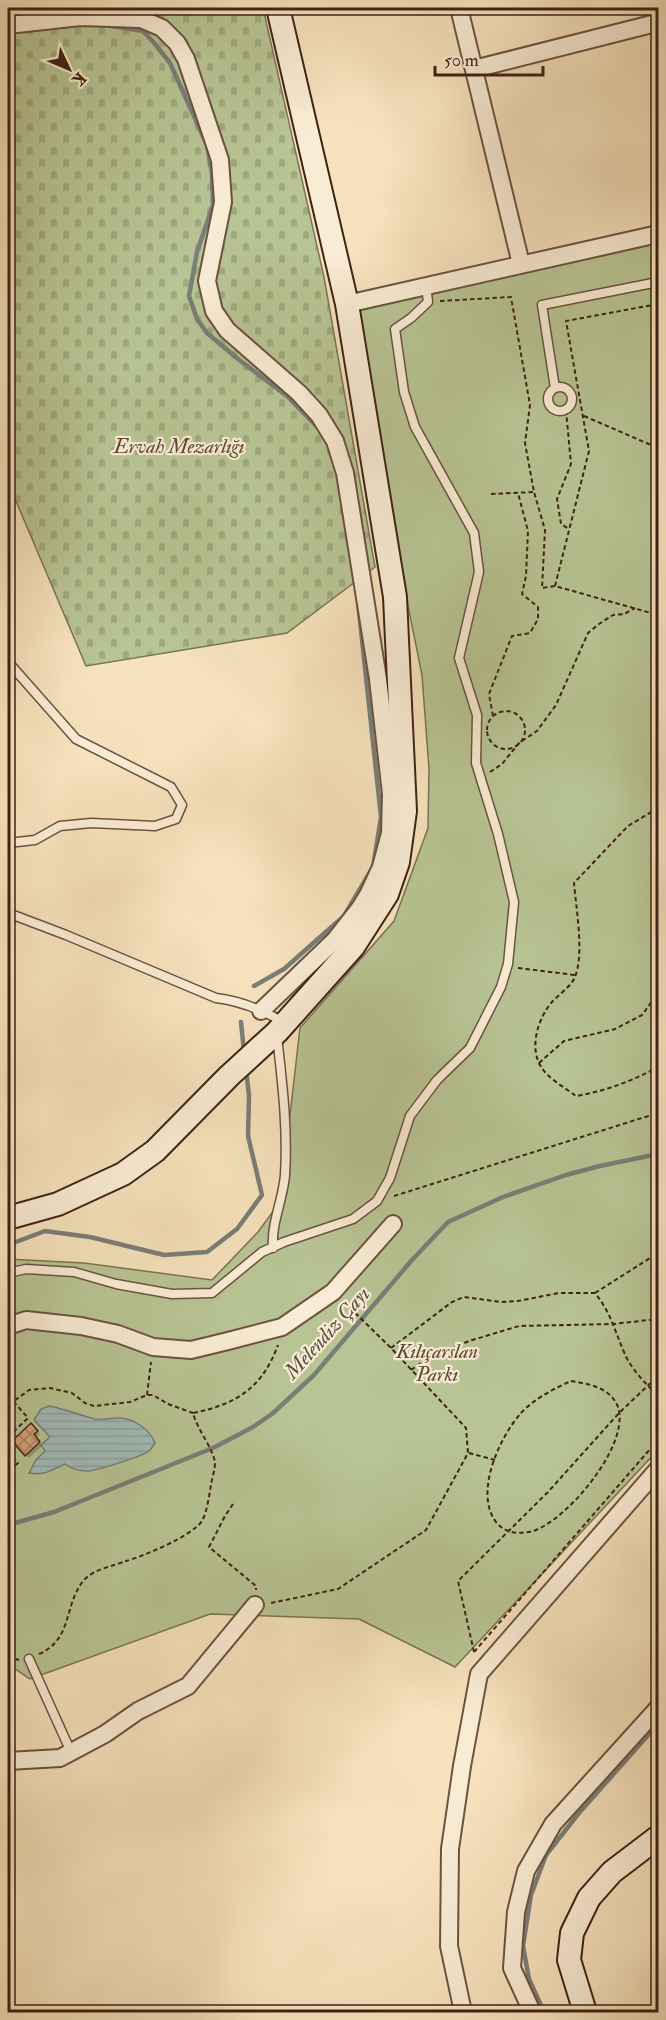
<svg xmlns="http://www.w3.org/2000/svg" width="666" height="2020" font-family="'IM FELL Double Pica',serif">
<defs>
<pattern id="cemetery-stones" width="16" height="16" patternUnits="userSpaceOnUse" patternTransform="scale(1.5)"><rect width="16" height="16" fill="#b8c494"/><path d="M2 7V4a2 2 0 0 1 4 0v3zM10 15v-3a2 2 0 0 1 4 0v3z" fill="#9fa87f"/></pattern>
<pattern id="water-rules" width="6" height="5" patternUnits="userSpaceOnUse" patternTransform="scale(1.5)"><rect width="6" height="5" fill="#a0bcba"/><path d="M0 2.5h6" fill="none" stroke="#8ba19f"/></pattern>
<pattern id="building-cross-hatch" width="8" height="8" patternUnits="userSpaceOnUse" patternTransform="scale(1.5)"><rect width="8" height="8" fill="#d9a27a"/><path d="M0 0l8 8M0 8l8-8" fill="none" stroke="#b18463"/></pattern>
</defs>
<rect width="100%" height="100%" fill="#f6e2bd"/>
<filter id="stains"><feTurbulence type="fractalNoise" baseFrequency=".00333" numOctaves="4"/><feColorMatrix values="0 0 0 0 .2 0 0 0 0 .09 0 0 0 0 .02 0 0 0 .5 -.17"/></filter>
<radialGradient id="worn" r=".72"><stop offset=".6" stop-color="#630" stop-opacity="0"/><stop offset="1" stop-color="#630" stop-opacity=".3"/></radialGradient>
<path fill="url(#cemetery-stones)" stroke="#7b7355" stroke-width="1.5" d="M8,8H263L324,277L375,567L287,633L86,666L13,494L8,485Z"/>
<path fill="#b8c494" stroke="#7b7355" stroke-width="1.5" d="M658,243V1450L455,1667L359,1619L210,1614L30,1679L8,1664V1259L84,1263L212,1280L258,1232L280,1202L300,1028L394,921L428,828L429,769L422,675L348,309Z"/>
<path fill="url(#water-rules)" stroke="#797e78" stroke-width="1.5" d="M49,1406C65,1409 79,1415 95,1419C103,1421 110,1418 118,1418C133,1417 150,1430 155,1443C153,1446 151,1449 149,1451C143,1456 96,1471 87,1471C78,1471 72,1469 65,1464C52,1470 43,1476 29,1473L36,1460L45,1451L41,1445L50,1437L34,1420L41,1409Z"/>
<path fill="#0003" d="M31,1425L40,1434L36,1438L42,1446L29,1458L14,1441Z"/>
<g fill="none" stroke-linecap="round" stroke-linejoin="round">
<path stroke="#797e78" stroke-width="4.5" d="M112,26L143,31L155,44L170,63L207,145L212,173L213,205L197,252L189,296L197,319L207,333L238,359L287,396L319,429
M254,986L284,969L344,916L373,867L381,817L358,602
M241,1022L244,1052
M8,1245L45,1231L90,1237L164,1255L207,1252L237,1229L262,1195L248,1136L249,1096L246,1069
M8,1525L54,1512L213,1448L253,1427L272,1414L314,1375L412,1260L448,1222L503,1197L566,1175L600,1166L658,1154
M544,2012L529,1979L523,1946L531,1895L546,1855L579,1813L658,1724"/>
</g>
<path fill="url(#building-cross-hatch)" stroke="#3e2216" stroke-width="1.5" d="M31,1423L38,1431L34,1434L40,1442L25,1456L12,1441Z"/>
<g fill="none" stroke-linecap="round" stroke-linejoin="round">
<defs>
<path id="lane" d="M548 399a12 12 0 1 1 24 0a12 12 0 1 1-24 0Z
M555,388L542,305L658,282
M8,662L76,739L171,787L182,805L176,819L155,826L91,823L60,826L35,840L8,843
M8,913L66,935L216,998C241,1001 263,1010 285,1023
M273,1248C271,1223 283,1200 285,1175C288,1128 282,1081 277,1036
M8,1273L26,1269L74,1272L116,1284L172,1294L212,1293L262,1252L284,1242L353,1219L377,1201L390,1178L410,1116L437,1080L470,1048L501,987L508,964L514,902L498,834L476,763L477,715L459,658L479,572L474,533L415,427L404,392L395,329L411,318L428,302L426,286
M29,1659L71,1752"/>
<path id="street" d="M459,8L521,264
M8,25L80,17L141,19L162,28L177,43L186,59L220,160L223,202L207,281L214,311L227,330L299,393L319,415L335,441L345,473L378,679L391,794L390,833L381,867L368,895L360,908L335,940L261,1011
M474,69L656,23
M347,304L658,234
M8,1326L26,1320L81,1326L118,1334L153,1347L191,1350L228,1341L282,1327L333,1292L393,1224
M8,1761L60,1758L105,1734L138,1711L188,1686L255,1605
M463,2012L449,1946L450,1849L462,1766L479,1674L658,1469
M532,2012L512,1968L516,1912L526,1871L553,1824L658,1708"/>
<path id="secondary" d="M8,1218L58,1204L123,1174L155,1151L229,1076L277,1032L353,947L387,894L398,862L405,811L395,597L347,304L278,8
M585,2012L569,1960L572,1933L589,1898L612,1872L658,1837"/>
</defs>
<use href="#lane" stroke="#6c5240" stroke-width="11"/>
<use href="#street" stroke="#6c5240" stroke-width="20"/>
<use href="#secondary" stroke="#3e2216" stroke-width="26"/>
<path stroke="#3e2216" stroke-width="2" stroke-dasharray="4.5 3" stroke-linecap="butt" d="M440,301L511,297L530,405L525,443L534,492L545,530L542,588L555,586L658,615
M566,410L571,464L557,499L561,524L569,529
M584,416L658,448
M491,494L534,492
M555,586L589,451L566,321L658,304
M658,672L655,706L658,718
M487 730a19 19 0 1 1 38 0a19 19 0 1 1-38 0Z
M493,716L489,694L512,636L530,633L538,619V607L522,594L526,576L528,531L518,493
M490,772L502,764L519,743L537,731L556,705L588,633L599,624L613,615L624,614L635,608
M658,808L628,826L574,883C576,908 585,957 574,979C569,988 558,995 552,1002C539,1017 530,1044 539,1063C545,1077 564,1087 576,1096C606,1091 632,1081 658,1067
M518,968L575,975
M539,1063L564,1041L615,1029L642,1015L658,993
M394,1196L658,1113
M656,1276L658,1272
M595,1293L658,1253
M391,1348L452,1302L464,1297L501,1302L518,1301L559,1293H595C611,1313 614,1329 624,1352C630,1368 646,1384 658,1396
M411,1370L425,1360L469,1341L519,1326L613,1324L658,1319
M571,1381C587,1384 605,1386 615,1401C639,1437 564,1526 529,1532C516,1534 505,1533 496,1522C474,1493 499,1438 521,1413C534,1399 553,1389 571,1381Z
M147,1395L151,1362
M8,1403L14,1401L29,1390L50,1388L72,1393L85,1403L94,1406L130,1402L147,1395H153L168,1404L193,1413
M8,1437L28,1418L14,1402
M8,1451L18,1463L8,1471
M469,1453L495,1460
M233,1504L225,1516L209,1547L256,1586V1590
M271,1603L338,1589L426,1530L468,1453L466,1428L391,1348L344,1302
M474,1652L458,1581L548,1492L619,1413L658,1376
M474,1652L658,1440
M39,1654C74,1639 63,1603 85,1579C95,1569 113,1566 126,1561C144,1556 192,1536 202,1521C207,1512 209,1496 211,1485C212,1478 215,1470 215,1463C214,1450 197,1429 193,1413C237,1404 262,1388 278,1345
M8,1657L19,1660"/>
<use href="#lane" stroke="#f9ecd4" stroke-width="8"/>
<use href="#street" stroke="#f9ecd4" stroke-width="16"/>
<use href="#secondary" stroke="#f9ecd4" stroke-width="22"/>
</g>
<g text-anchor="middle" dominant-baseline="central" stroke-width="4.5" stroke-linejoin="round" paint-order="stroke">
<g font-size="20" font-style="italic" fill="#5c4a36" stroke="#f9ecd4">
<text x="179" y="446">Ervah Mezarlığı</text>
<text x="437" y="1351">Kılıçarslan<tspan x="437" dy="23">Parkı</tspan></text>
</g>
<g font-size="21" font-style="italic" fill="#5b5047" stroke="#f9ecd4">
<text transform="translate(327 1333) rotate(-48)">Melendiz Çayı</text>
</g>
</g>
<rect width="666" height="2020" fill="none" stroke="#f6e2bd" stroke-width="30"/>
<rect x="9" y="9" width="648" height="2002" fill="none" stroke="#3e2216" stroke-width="3"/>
<rect x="15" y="15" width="636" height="1990" fill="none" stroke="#3e2216" stroke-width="1.5"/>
<g transform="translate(69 69) rotate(134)" stroke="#f9ecd4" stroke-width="4.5" paint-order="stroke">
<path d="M0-4.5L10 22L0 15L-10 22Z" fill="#3e2216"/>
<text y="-9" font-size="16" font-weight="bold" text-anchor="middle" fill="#3e2216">K</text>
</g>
<path d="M435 66v9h108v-9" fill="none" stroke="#3e2216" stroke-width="3"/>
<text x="444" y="66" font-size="18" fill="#3e2216" stroke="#f9ecd4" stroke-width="4.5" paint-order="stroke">50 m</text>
<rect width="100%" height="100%" filter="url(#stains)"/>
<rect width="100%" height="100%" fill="url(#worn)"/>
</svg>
